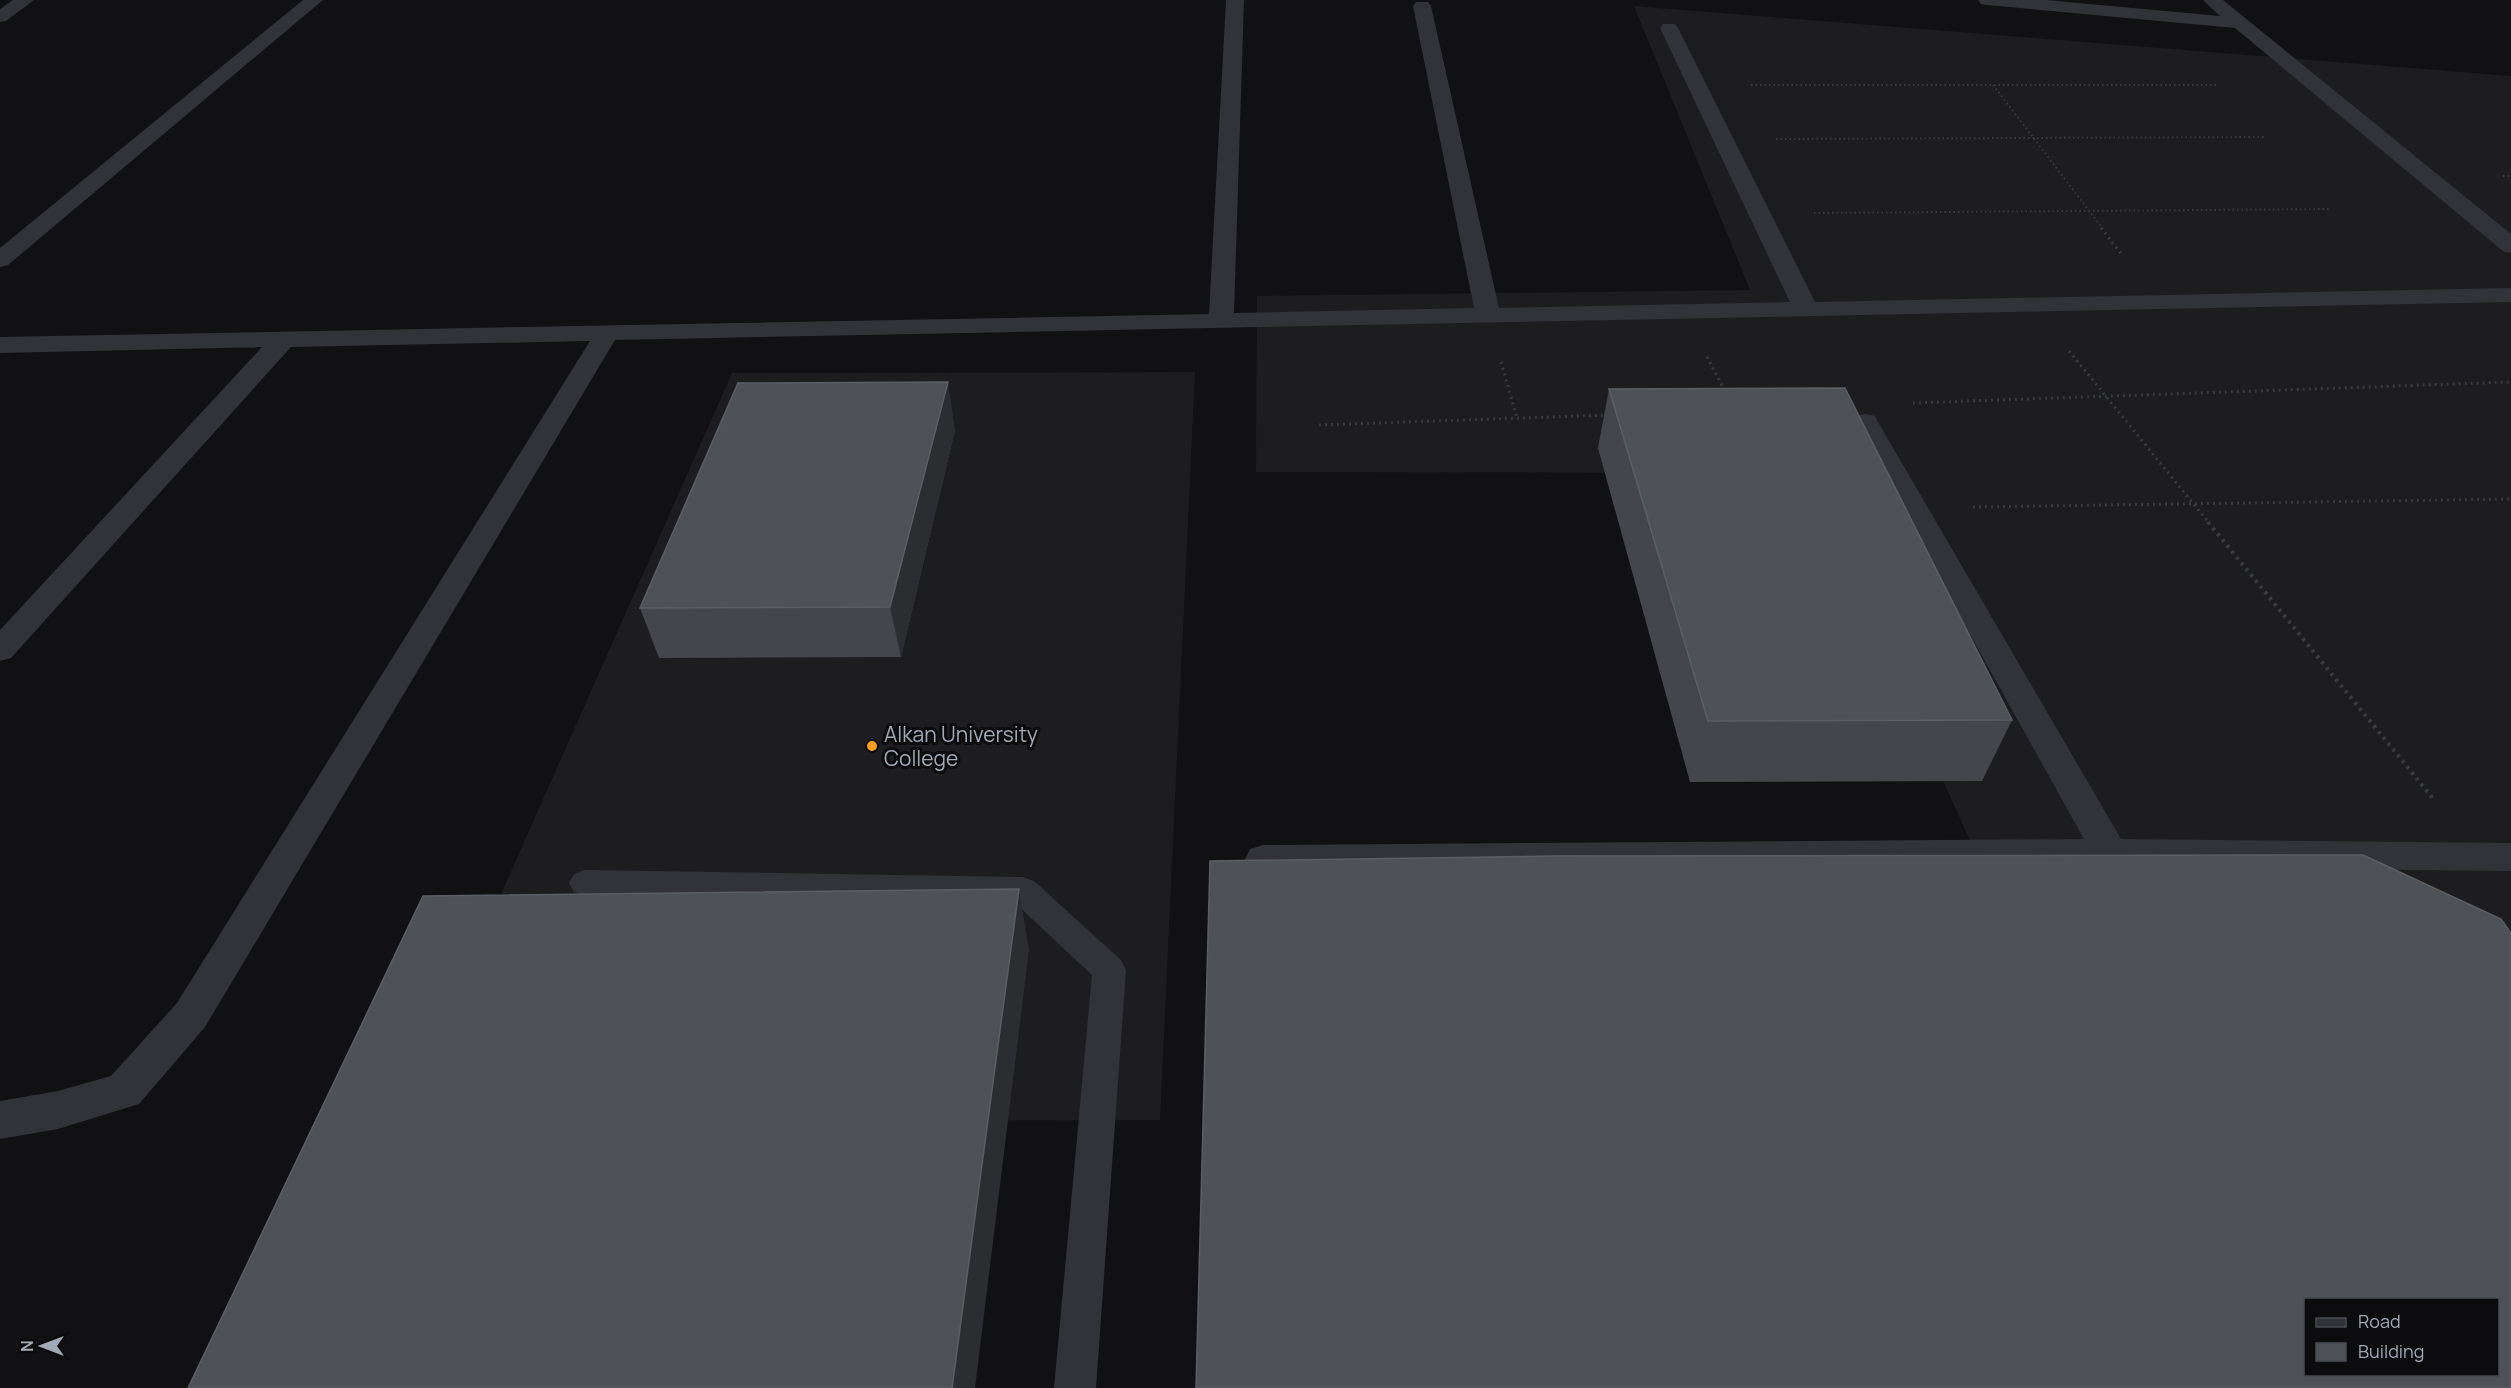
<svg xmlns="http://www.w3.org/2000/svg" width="2511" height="1388" font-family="Manrope,sans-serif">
<rect width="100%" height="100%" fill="#111113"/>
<path fill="#1d1d20" d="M1634,6L2511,76V929L2011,932L1805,473L1256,472L1257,296L1750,290Z
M1195,372L1160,1120L400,1122L732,373Z"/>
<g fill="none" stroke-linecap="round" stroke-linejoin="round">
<path stroke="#383b40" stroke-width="2" stroke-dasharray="1.5 3" stroke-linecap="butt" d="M1751,85H2216
M1993,85L2103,229
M1776,139L2264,137
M2503,176H2511
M1814,213L2330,209"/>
<path stroke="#383b40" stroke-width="3" stroke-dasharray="2 4" stroke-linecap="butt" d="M2101,228L2123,256
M2069,351L2209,523
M1707,357L1726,393
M1501,362L1517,418
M1913,403L2511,382
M1319,425L1609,415
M1973,507L2511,499"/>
<path stroke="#383b40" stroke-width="4" stroke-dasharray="3 4.5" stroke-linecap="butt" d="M2208,522L2435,801"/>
<path fill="#323338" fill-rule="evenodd" d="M585,870L1023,877L1034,881L1121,960L1126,970L1096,1388H1054L1092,975L1015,903L585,896L574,892L569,883L574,874Z"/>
<path fill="#323338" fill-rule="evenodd" d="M13,0H34L6,21L0,22V9Z
M303,0H323L8,265L0,267V248Z
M1226,0H1244L1234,313L1474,308L1413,6L1416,2H1428L1431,6L1499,308L1790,302L1660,28L1663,24H1675L1678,28L1815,302L2511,288V302L615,340L205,1027L139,1104L58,1129L0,1139V1101L58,1091L111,1076L177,1003L590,341L291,347L11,658L0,661V630L262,347L0,353V337L1209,314Z
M1978,0H2046L2220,16L2203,0H2223L2511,234V253L2503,251L2235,28L1987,5L1981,4Z
M1865,414L1875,416L1878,422L2121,839L2511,843V871L2110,867L1263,873L1250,869L1245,859L1250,849L1263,845L2084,839L1852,422L1855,416Z"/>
</g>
<path fill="#44464b" d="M1609,389L2012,720L1982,781L1690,782L1598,448Z
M955,430L901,657L659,658L640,608Z"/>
<path fill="#2b2d30" d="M948,382L955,430L901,657L890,607Z
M1019,889L1029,950L975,1388H952Z"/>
<path fill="#4e5156" stroke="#5b5f65" stroke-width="1.5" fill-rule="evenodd" d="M948,382L890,607L640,608L738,383Z
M1845,388L2012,720L1708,721L1609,389Z
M2363,855L2501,919L2511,933V1388H1196L1210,861L1555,856ZM2306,1299H2498V1374H2306Z
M1019,889L952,1388H188L423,896Z"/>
<circle fill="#ffa11d" stroke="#0c0c0e" stroke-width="2" cx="872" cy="746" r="6"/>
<g text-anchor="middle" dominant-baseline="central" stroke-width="6" stroke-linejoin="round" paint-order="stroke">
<g font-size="21" fill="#a1a9b5" stroke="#0c0c0e" text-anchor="start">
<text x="884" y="734">Alkan University<tspan x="884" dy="24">College</tspan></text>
</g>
</g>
<rect x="2304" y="1298" width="195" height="78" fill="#0c0c0e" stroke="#484b51" stroke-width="1.5"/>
<rect x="2316" y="1318" width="30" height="9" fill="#323338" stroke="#484b51" stroke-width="1.5"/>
<text x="2358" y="1328" font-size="18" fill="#a1a9b5">Road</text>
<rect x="2316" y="1343" width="30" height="18" fill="#4e5156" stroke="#484b51" stroke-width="1.5"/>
<text x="2358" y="1358" font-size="18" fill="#a1a9b5">Building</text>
<g transform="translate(42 1346) rotate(270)" stroke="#0c0c0e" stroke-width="4.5" paint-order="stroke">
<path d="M0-4.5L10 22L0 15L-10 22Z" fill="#a1a9b5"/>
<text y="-9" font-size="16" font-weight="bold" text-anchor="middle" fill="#a1a9b5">N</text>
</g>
</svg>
